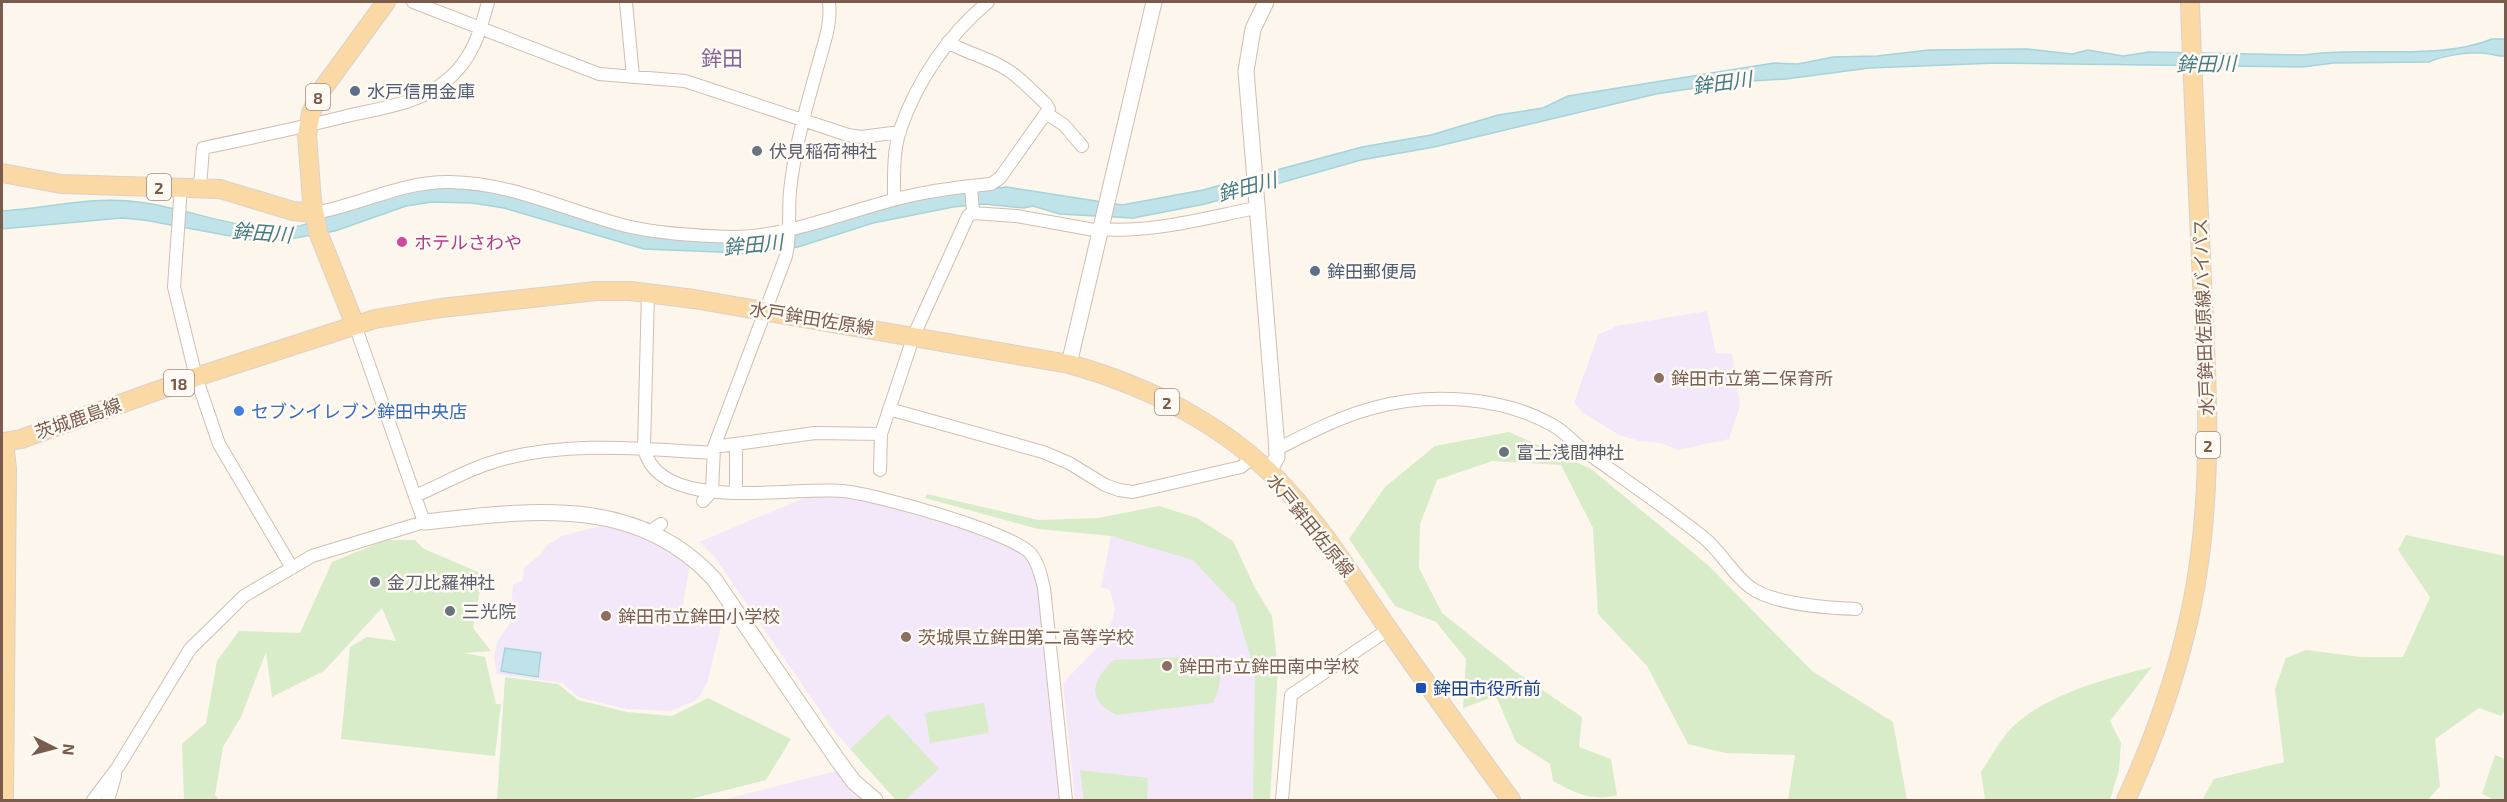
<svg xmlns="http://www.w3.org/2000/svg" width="2507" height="802" font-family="'Exo 2','Noto Sans JP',sans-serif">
<rect width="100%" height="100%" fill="#fdf6ec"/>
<path fill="#f3e8fa" d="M1707,311L1716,353L1732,354L1740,406L1729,439L1678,450L1661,443L1639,441L1619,435L1582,412L1574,403L1598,335L1617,326Z
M814,494L854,497L979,534L1012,548L1029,561L1035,573L1049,670L1062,800H896L834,731L714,556L699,542Z
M609,524L650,539L690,563L682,610L722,623L707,683L701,694L695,701L670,711L625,709L578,697L562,683L497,674L494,656L497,642L510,623L513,585L523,580L524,568L541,554L547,545L562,536Z
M1111,536L1179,552L1210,568L1231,595L1247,630L1261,699L1253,800H1075L1063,683L1107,637L1115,610L1110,590L1101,587Z
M837,771L866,800H722Z"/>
<path fill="#d8ecc9" d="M1509,432L1591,469L1708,565L1812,671L1893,722L1907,800H1788L1795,755L1725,753L1688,744L1647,666L1598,614L1593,528L1561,465L1492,461L1437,480L1420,524L1419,568L1442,613L1516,672L1582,717L1579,747L1611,759L1617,795C1595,802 1574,793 1553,781L1550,764L1516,742L1496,696L1463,708L1466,659L1436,622L1395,606L1349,539L1385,487L1435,446Z
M927,494L1039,520L1098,518L1159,506L1197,518L1233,541L1255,588L1272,616L1278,669L1270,800H1253L1255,673L1235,605L1193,560L1111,536L1038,529L925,498Z
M2406,535L2505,556V710L2501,716L2479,708L2435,739L2440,786L2428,800H2202L2214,779L2284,762L2275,689L2286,658L2306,650L2361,657H2403L2430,597L2398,550Z
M386,540H415L424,549L483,574L473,628L491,651L464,653L485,657L496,704H501L495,756L341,739L350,647L367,637L396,641L382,608L324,671L272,697L266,652L241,717L223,747L215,795L219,800H184L182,744L206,723L217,661L239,631L300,633L332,562Z
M1213,656C1224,672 1221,686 1213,703L1117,715C1086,701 1091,680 1114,660Z
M2152,667L2110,721L2121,743L2119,770L2110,800H1985L1981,772C1990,759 1997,745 2007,733C2037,697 2107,678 2152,667Z
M505,677L558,684L578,700L627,712L672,716L708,698L791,739L766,780L687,800H497Z
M984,703L989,733L930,743L925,713Z
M888,714L939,769L905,800H896L850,749Z
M2495,755L2505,759V800H2495L2482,794Z
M1080,770L1148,778L1147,800H1084Z"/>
<path fill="#bfe3e8" stroke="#a5d3da" stroke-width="1.5" d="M2492,39H2505V56C2496,57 2491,53 2482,53C2466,52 2442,56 2429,62L2333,63L2303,67L1996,63L1869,68L1786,79L1734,82L1656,94L1434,147L1361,160L1205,204L1133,218L1060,214L1033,206L1024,208L985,204L953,207L873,223L798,247L743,253L644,249L504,208L472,203L432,202L406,206L335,231L283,240H252L144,220L121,218L2,229V211C43,209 88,197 129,201C190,206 237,235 300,226L410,190L435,186L501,193L724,243L928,194L1007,187L1122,205L1203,190L1362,147L1431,135L1498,115L1543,108L1568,96L1774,63L1798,64L1833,57L1877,56L1929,50L2027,49L2072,54L2088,50L2123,56L2149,52L2304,55C2362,46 2439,61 2492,39Z
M505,648L541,653L538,677L501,671Z"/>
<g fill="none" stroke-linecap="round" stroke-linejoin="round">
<defs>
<path id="minor" d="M413,2L599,74L685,81L848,135L861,137L900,132
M626,2L633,77
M948,42C964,52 982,56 999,65C1017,74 1031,90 1046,104L1049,109L1046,113L1064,125L1082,146
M971,186L973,213
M181,187L174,287L196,377L219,444L292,568
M200,187L203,148C251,138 299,128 347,116C381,108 418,104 446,81C472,60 480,33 488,2
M894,199C894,178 893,151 900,130C917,81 948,35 988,2
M314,213C361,205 402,181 450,182C513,183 567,211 626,226C660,234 699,236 734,237C785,237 843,213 893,200C925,191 958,187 991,184L1000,178L1046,113
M1100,229C1153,233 1204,218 1256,208
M648,293L644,448C658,515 792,486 843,491C875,494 1012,532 1031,554C1039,564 1041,577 1044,588L1066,800
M889,409L1043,452L1069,463L1105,485L1119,490L1133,492L1241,467L1253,457
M714,447L815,433L881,434L914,335L968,216L973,213L1016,216L1100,231
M1277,449C1307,434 1339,417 1373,408C1429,392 1503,396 1554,426C1566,433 1575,444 1586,452C1625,480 1665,507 1703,537C1721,551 1732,574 1750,587C1772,604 1828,608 1856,609
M880,470L881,434
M736,492V444
M415,496C439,486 463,472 487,464C556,440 641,448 712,453
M703,501L712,491L714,447L786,256C791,234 788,214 790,191C795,143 809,97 822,51C827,34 831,20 829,2
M649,532L661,524
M93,800L118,767L190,649L244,596L312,556L424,522L355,325
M108,800L115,776
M1282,800L1291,695L1389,629"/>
<path id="tertiary" d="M1266,2L1253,29L1246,71L1276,436L1277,457L1269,472
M1069,364L1154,2
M424,522C527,511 635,493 714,579L837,759L854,782L875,800"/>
<path id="primary" d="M2,173L61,184L220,189L293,211L314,213
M355,325L318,232L312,201L307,135L311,113L321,91L386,2
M4,800L7,469L4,442L21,439L196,377L375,319L441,308L596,291H630L694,299L1069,364C1149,386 1230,427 1287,490C1326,533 1356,582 1389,630C1429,687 1470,744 1511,800
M2126,800C2160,726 2188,644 2199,563C2212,469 2207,376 2202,282C2198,189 2193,95 2190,2"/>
</defs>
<use href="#minor" stroke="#d1beb0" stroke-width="14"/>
<use href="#tertiary" stroke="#d1beb0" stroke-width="17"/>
<use href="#primary" stroke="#dad1cd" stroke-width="20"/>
<use href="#minor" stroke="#fff" stroke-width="12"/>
<use href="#tertiary" stroke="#fff" stroke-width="15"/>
<use href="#primary" stroke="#fbd9a5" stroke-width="18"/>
</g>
<g fill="#5c6f8a" stroke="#fffaf3" stroke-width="2">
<circle cx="355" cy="91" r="6"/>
<circle cx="1315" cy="271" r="6"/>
</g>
<g fill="#6b7280" stroke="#fffaf3" stroke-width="2">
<circle cx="757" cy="151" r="6"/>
<circle cx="1504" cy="452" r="6"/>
<circle cx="375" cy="582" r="6"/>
<circle cx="450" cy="611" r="6"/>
</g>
<circle fill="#d1479c" stroke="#fffaf3" stroke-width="2" cx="402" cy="242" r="6"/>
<g fill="#8d6e63" stroke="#fffaf3" stroke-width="2">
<circle cx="1659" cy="378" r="6"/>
<circle cx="606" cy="616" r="6"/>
<circle cx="906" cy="637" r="6"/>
<circle cx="1167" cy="666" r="6"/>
</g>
<circle fill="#3f7fe0" stroke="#fffaf3" stroke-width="2" cx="239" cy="411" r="6"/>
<rect fill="#1a4fb4" stroke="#fffaf3" stroke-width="2" x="1415" y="682" width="12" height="12" rx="3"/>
<g text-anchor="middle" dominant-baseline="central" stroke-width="5" stroke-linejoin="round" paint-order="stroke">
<g fill="#fffaf3" stroke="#a28b7f" stroke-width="1.5">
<rect x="306" y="84" width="24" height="26" rx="4.5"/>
<rect x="147" y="174" width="24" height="26" rx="4.5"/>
<rect x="164" y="370" width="30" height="26" rx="4.5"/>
<rect x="1155" y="389" width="24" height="26" rx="4.5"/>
<rect x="2196" y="432" width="24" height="26" rx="4.5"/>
</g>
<g font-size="16" font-weight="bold" fill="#7a5c4d">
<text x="318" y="97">8</text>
<text x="159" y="187">2</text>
<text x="179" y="383">18</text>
<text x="1167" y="402">2</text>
<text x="2208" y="445">2</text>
</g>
<g font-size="18" fill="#4e5e75" stroke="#fffaf3" text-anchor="start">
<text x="367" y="91">水戸信用金庫</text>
<text x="1327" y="271">鉾田郵便局</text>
</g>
<g font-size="18" fill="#5b616d" stroke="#fffaf3" text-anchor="start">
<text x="769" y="151">伏見稲荷神社</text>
<text x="1516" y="452">富士浅間神社</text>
<text x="387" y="582">金刀比羅神社</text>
<text x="462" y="611">三光院</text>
</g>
<g font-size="18" fill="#b23c85" stroke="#fffaf3" text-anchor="start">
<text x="414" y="242">ホテルさわや</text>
</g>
<g font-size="18" fill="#7a5c4d" stroke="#fffaf3">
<text transform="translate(2203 317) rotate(-92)">水戸鉾田佐原線バイパス</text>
<text transform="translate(812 318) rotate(9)">水戸鉾田佐原線</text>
<text transform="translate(78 418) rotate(-19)">茨城鹿島線</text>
<text transform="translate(1311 525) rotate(51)">水戸鉾田佐原線</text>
</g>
<g font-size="18" fill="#785e54" stroke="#fffaf3" text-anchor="start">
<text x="1671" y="378">鉾田市立第二保育所</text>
<text x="618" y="616">鉾田市立鉾田小学校</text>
<text x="918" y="637">茨城県立鉾田第二高等学校</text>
<text x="1179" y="666">鉾田市立鉾田南中学校</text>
</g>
<g font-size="18" fill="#366cbe" stroke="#fffaf3" text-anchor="start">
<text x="251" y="411">セブンイレブン鉾田中央店</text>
</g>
<g font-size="18" fill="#164399" stroke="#fffaf3" text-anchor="start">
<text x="1433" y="688">鉾田市役所前</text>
</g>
<g font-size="20" font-style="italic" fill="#437c86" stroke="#fffaf3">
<text transform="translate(2206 63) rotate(-1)">鉾田川</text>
<text transform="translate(1722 82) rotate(-8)">鉾田川</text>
<text transform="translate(1247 186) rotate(-15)">鉾田川</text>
<text transform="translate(262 232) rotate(4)">鉾田川</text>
<text transform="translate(753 244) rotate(-6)">鉾田川</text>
</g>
<g font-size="21" fill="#846695" stroke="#fffaf3">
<text x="722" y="57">鉾田</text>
</g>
</g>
<rect width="2507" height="802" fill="none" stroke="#7a5c4d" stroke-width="6"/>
<g transform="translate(54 748) rotate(96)" stroke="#fffaf3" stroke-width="4.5" paint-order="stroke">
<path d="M0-4.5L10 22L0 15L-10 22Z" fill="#7a5c4d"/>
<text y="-9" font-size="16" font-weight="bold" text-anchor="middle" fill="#7a5c4d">N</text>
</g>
</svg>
